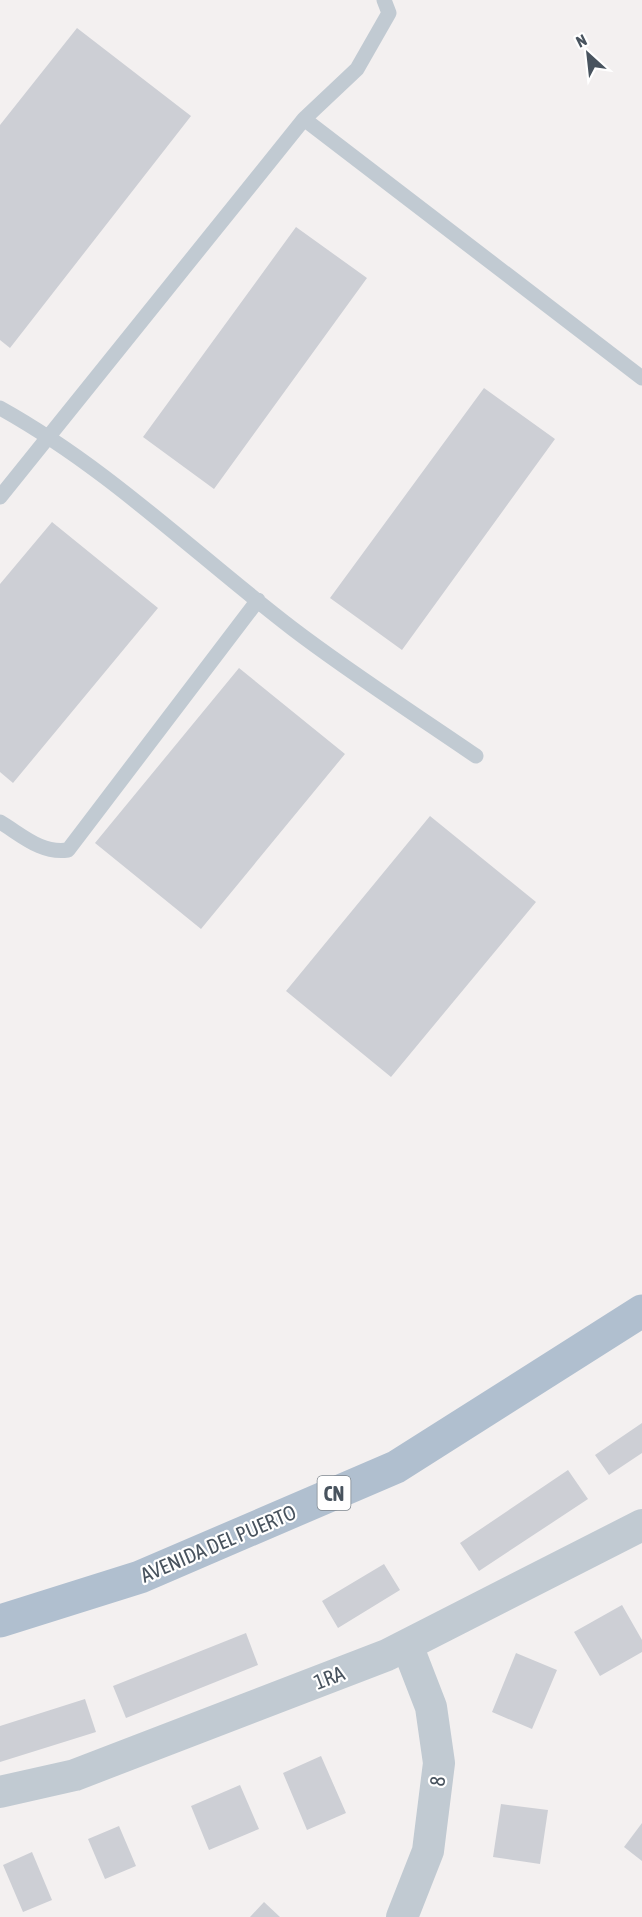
<svg xmlns="http://www.w3.org/2000/svg" width="642" height="1917" font-family="'Asap Condensed',sans-serif">
<rect width="100%" height="100%" fill="#f3f0f0"/>
<path fill="#cdcfd5" d="M77,28L191,116L10,348L0,340V125Z
M296,227L367,278L214,489L143,437Z
M484,388L555,439L402,650L330,598Z
M52,522L158,608L13,783L0,772V584Z
M239,668L345,754L201,929L95,843Z
M430,816L536,902L391,1077L286,991Z
M642,1423V1453L609,1475L595,1455Z
M568,1470L588,1499L479,1571L460,1543Z
M384,1564L400,1590L338,1628L322,1601Z
M622,1605L642,1640V1652L600,1676L574,1632Z
M246,1633L258,1665L126,1718L113,1686Z
M516,1653L557,1670L532,1729L492,1712Z
M85,1699L96,1732L0,1762V1726Z
M321,1756L346,1813L307,1830L283,1773Z
M240,1785L259,1829L209,1850L191,1806Z
M501,1804L548,1810L540,1864L493,1857Z
M642,1823V1861L624,1847Z
M119,1826L136,1866L105,1879L88,1839Z
M32,1852L52,1900L23,1912L3,1865Z
M264,1902L280,1917H250Z"/>
<g fill="none" stroke-linecap="round" stroke-linejoin="round">
<path stroke="#c1cad2" stroke-width="15" d="M304,119L357,69L389,13L384,0
M0,408C108,468 195,554 293,629C352,674 415,714 476,756
M0,497L304,119L642,378
M0,822C22,835 41,854 68,850L258,600"/>
<path stroke="#c1cad2" stroke-width="32" d="M0,1792L75,1775L387,1655L642,1525
M402,1917L428,1851L439,1763L431,1707L407,1645"/>
<path stroke="#b0bfcf" stroke-width="33" d="M0,1621L140,1577L396,1467L642,1311"/>
</g>
<g text-anchor="middle" dominant-baseline="central" stroke-width="4.5" stroke-linejoin="round" paint-order="stroke">
<rect fill="#fff" stroke="#7f878e" stroke-width="1.5" x="317.5" y="1476" width="33" height="34" rx="4.5"/>
<g font-size="20" font-weight="bold" fill="#48535e">
<text x="334" y="1493">CN</text>
</g>
<g font-size="21" fill="#48535e" stroke="#fff">
<text transform="translate(218 1543) rotate(-23)">AVENIDA DEL PUERTO</text>
<text transform="translate(329 1677) rotate(-21)">1RA</text>
<text transform="translate(437 1781) rotate(-83)">8</text>
</g>
</g>
<g transform="translate(588 54) rotate(333)" stroke="#ffffff" stroke-width="4.5" paint-order="stroke">
<path d="M0-4.5L10 22L0 15L-10 22Z" fill="#48535e"/>
<text y="-9" font-size="16" font-weight="bold" text-anchor="middle" fill="#48535e">N</text>
</g>
</svg>
